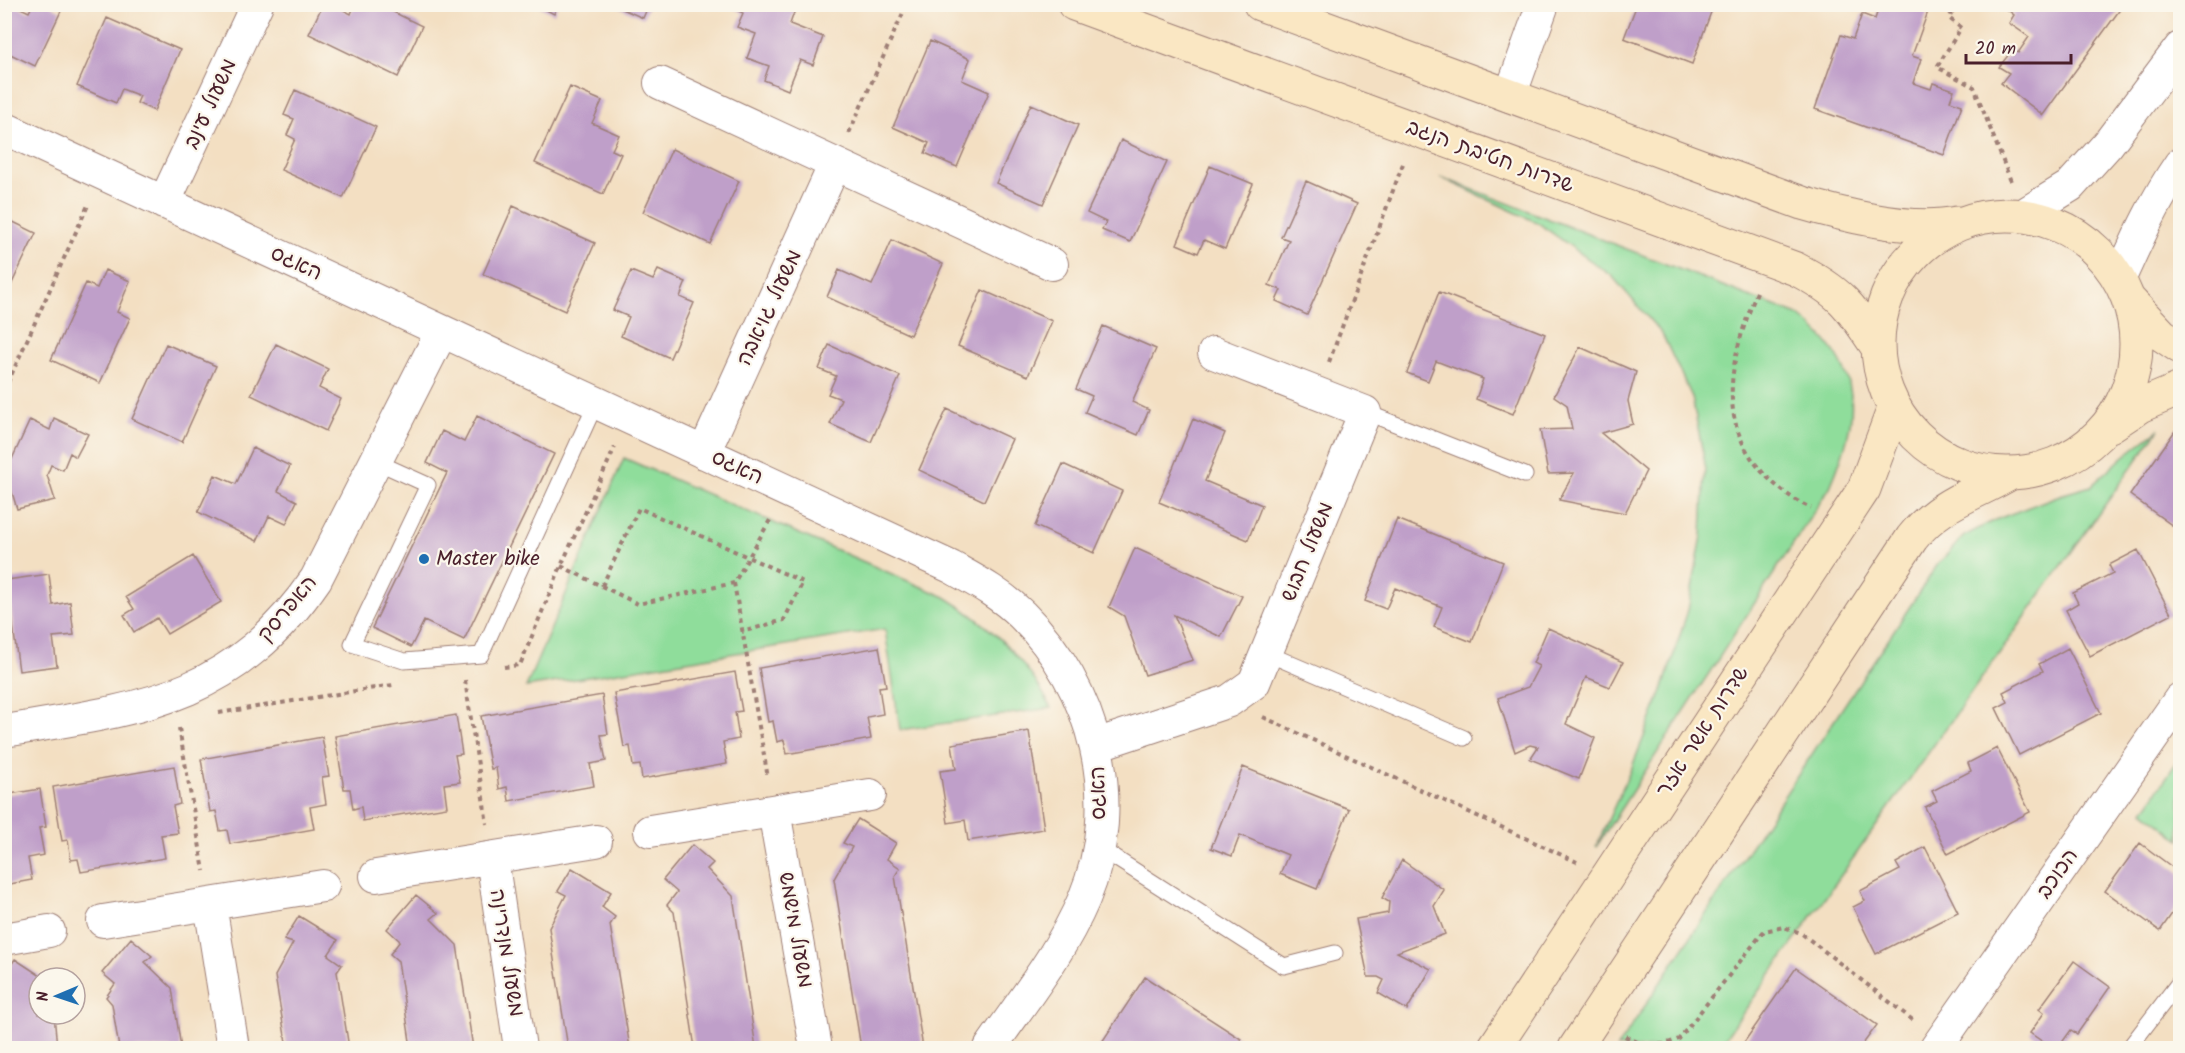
<svg xmlns="http://www.w3.org/2000/svg" width="2185" height="1053" font-family="Kalam,'Playpen Sans Hebrew',sans-serif">
<rect width="100%" height="100%" fill="#fbf7ec"/>
<filter id="ink" filterUnits="userSpaceOnUse"><feTurbulence type="fractalNoise" baseFrequency=".0167" numOctaves="2"/><feDisplacementMap in="SourceGraphic" scale="12" xChannelSelector="R" yChannelSelector="G"/><feConvolveMatrix kernelMatrix="1 2 1 2 8 2 1 2 1" color-interpolation-filters="sRGB"/></filter>
<filter id="wash" filterUnits="userSpaceOnUse"><feTurbulence type="fractalNoise" baseFrequency=".008" numOctaves="4" result="noise"/><feDisplacementMap in="SourceGraphic" scale="24" xChannelSelector="R" yChannelSelector="G"/><feGaussianBlur stdDeviation="1.35" result="paint"/><feColorMatrix in="noise" values="0 0 0 0 0 0 0 0 0 0 0 0 0 0 0 0 0 1.4 0 .05"/><feComposite in="paint" operator="in"/></filter>
<g filter="url(#wash)">
<rect width="100%" height="100%" fill="#f3dfc2"/>
<path fill="#8fdd9b" stroke="#6c7e63" stroke-width="1.5" d="M1440,177L1798,315C1865,366 1861,415 1830,487L1596,847L1632,767L1663,688L1688,610L1702,536L1705,464L1692,397L1662,334L1612,276L1538,223Z
M2159,429L1718,1048H1617L1938,564L1964,536L1995,520L2060,495L2091,486L2123,457Z
M624,458L945,597C991,625 1027,660 1051,708L900,730L885,629L526,687Z
M2180,757V840L2144,811Z"/>
<g id="blocks">
<path fill="#bf9fc9" d="M4,4H12L29,12L33,4H48L61,11L35,66L4,51Z
M192,4H206L204,9Z
M323,4H332L351,14L355,4H377L422,26L398,77L309,34Z
M535,4H558L554,14Z
M611,4H649L643,18Z
M734,4H797L790,24L823,37L813,65L800,60L788,90L764,80L769,66L747,58L756,34L737,27L743,13L733,8Z
M1637,4H1714L1692,64L1624,38Z
M1880,4L1899,9L1900,4L1930,6L1912,56L1921,59L1913,83L1931,89L1933,83L1954,90L1950,101L1962,105L1944,155L1815,109L1841,35L1853,39L1862,14L1875,19Z
M2000,4H2124L2043,115L2001,83L2009,73L1999,67L2013,49L2018,53L2029,37L2009,23L2014,15Z
M107,18L180,50L154,111L137,103L140,96L122,89L116,103L77,86Z
M930,41L970,59L962,80L989,92L957,167L925,153L929,143L893,127Z
M570,87L602,101L592,123L619,135L612,150L621,154L603,194L535,163Z
M295,90L376,127L343,198L281,170L295,139L287,135L294,119L284,115Z
M1031,104L1078,125L1043,204L996,183Z
M1121,140L1167,162L1130,242L1102,230L1106,222L1087,213Z
M672,149L739,181L710,244L643,212Z
M1210,166L1253,184L1225,249L1204,240L1198,253L1177,244Z
M1306,181L1357,204L1307,315L1276,301L1281,290L1269,285L1289,240L1281,237Z
M513,206L595,243L565,311L483,274Z
M5,218L36,233L5,298Z
M892,240L943,264L910,335L827,297L839,270L872,285Z
M105,270L130,281L117,312L130,318L100,383L51,360L86,283L97,288Z
M658,270L686,282L680,297L694,303L670,358L621,336L629,317L613,310L631,271L653,280Z
M982,290L1052,321L1028,376L958,346Z
M1439,292L1545,334L1513,414L1476,399L1483,379L1436,361L1428,381L1407,373Z
M1103,326L1156,349L1132,402L1149,410L1138,435L1085,412L1092,396L1076,389Z
M166,344L216,366L182,442L132,419Z
M276,344L328,369L319,388L341,399L326,431L251,395Z
M829,345L900,376L871,442L830,424L841,399L828,394L836,376L819,369Z
M1580,347L1636,372L1628,401L1633,424L1601,433L1646,471L1625,513L1559,500L1574,473L1548,474L1540,430L1572,429L1567,405L1554,396Z
M947,409L1012,439L984,501L919,470Z
M477,416L554,454L464,640L424,621L411,647L372,628L447,473L427,463L442,431L464,442Z
M54,418L88,434L76,457L70,453L63,470L51,465L47,475L55,500L17,509L6,472L30,420L50,430Z
M1193,419L1225,433L1205,481L1262,505L1248,540L1159,502Z
M2177,428L2180,431V531L2130,495Z
M253,448L290,466L278,491L297,501L286,524L269,516L257,541L198,512L215,475L236,484Z
M1063,464L1122,491L1094,553L1035,526Z
M1397,519L1503,562L1472,642L1434,627L1442,607L1395,588L1386,609L1365,601Z
M1135,548L1242,596L1221,637L1174,615L1193,660L1145,675L1124,616L1109,607Z
M2138,550L2171,614L2090,656L2066,610L2078,603L2073,593L2113,573L2109,565Z
M193,556L221,602L167,634L157,618L134,632L124,615L134,609L126,597Z
M49,574L53,605L70,602L74,635L53,637L57,666L19,671L7,580Z
M1548,628L1623,662L1610,687L1586,677L1566,724L1595,738L1579,779L1530,759L1538,747L1530,745L1515,752L1498,698L1528,687L1539,666L1533,663Z
M879,647L886,686L879,687L883,714L867,717L871,739L787,754L784,740L777,742L773,721L768,722L759,668Z
M2068,648L2101,713L2019,755L1996,708L2008,702L2003,692L2043,671L2039,664Z
M735,672L742,711L735,712L739,739L723,742L727,764L642,779L640,765L633,766L630,746L624,747L614,693Z
M602,695L608,734L601,735L606,761L590,764L594,786L509,801L507,787L499,789L496,768L491,769L481,716Z
M456,715L462,754L455,755L460,782L444,784L447,807L363,821L361,807L353,809L350,789H344L335,736Z
M1029,731L1044,829L968,841L965,820L948,823L940,771L956,769L952,744Z
M322,737L329,776L322,777L326,804L310,807L314,829L230,844L227,830L220,831L216,811L210,812L201,759Z
M1997,748L2030,812L1948,854L1925,807L1937,801L1932,791L1971,771L1968,763Z
M174,766L180,804L173,806L178,833L161,835L165,858L81,872L78,859L71,860L68,840L62,841L53,787Z
M1243,767L1349,809L1317,889L1280,874L1288,855L1240,835L1232,856L1211,848Z
M40,789L46,827L39,828L44,855L28,858L32,880L4,885V795Z
M858,819L896,843L887,859L900,868L895,876L923,1048H861L834,879L852,847L843,843Z
M2140,843L2180,873V902L2160,931L2105,891Z
M692,845L713,863L707,869L733,896L756,1048H695L674,912L667,905L677,892L663,880Z
M1925,847L1958,912L1876,954L1853,907L1865,901L1860,891L1900,870L1896,863Z
M1402,860L1444,890L1434,906L1445,934L1397,952L1431,969L1407,1010L1378,993L1384,980L1378,977H1368L1356,919L1388,913L1389,902L1382,898Z
M572,868L611,892L602,907L615,917L610,925L630,1048H568L549,928L566,895L558,891Z
M416,895L438,913L431,919L457,945L473,1048H411L398,961L390,954L400,941L387,929Z
M299,916L338,940L328,955L342,965L337,972L349,1048H287L275,976L293,943L284,940Z
M131,938L152,956L145,962L172,988L181,1048H119L112,1004L106,997L115,984L102,973Z
M15,959L44,978H39V1014H54L57,1048H4V993L8,987L4,985V975Z
M2074,961L2110,987L2077,1034L2071,1030L2058,1048H2052L2030,1033L2044,1013L2039,1009Z
M1796,968L1877,1025L1860,1048H1740Z
M1145,977L1241,1039L1235,1048H1136L1129,1044L1126,1048H1098Z"/>
</g>
</g>
<g filter="url(#ink)">
<use href="#blocks" fill-opacity="0" stroke="#9e7f76" stroke-width="1.5"/>
<g fill="none" stroke-linecap="round" stroke-linejoin="round">
<defs>
<path id="lane" d="M1365,412L1525,475
M377,462L428,485L352,644L404,661L481,655L596,403
M1266,653L1464,738
M1098,847L1284,966L1335,953
M2129,1048L2180,981"/>
<path id="street" d="M660,83L1052,264
M1510,96L1543,4
M4,128L951,567C976,581 1001,594 1022,615C1095,687 1125,802 1084,899C1061,953 1023,1000 990,1048
M164,203L257,4
M2023,215L2070,186L2108,144L2180,48
M2119,280C2137,240 2155,200 2180,164
M704,453L835,164
M4,731C139,709 232,701 316,579L442,331
M1096,745L1229,701L1254,683L1365,412L1214,353
M774,811L816,1048
M650,831L870,795
M492,858L520,1048
M376,876L596,841
M210,904L233,1048
M103,921L323,886
M4,939L49,931
M1936,1048L2180,699"/>
<path id="secondary" d="M1074,4L1796,269C1843,293 1850,306 1878,348
M1260,4L1802,203C1846,216 1912,232 1957,223
M1878 344a129 129 0 1 1 258 0a129 129 0 1 1-258 0Z
M2128,299L2162,335L2180,347
M2110,426L2140,406L2180,389
M1494,1048L1864,489L1894,408
M1575,1048L1912,538C1940,502 1974,495 2011,473"/>
</defs>
<use href="#lane" stroke="#9e7f76" stroke-width="17"/>
<use href="#street" stroke="#9e7f76" stroke-width="34"/>
<use href="#secondary" stroke="#9e7f76" stroke-width="35"/>
<path stroke="#9e7f76" stroke-width="4" stroke-dasharray="4.5 4.5" stroke-linecap="butt" d="M1957,4L1949,18L1961,28L1937,67L1974,87L2012,184
M849,133L907,4
M1757,292C1731,355 1713,421 1766,476C1779,489 1795,501 1811,508
M1329,362L1404,161
M4,391L89,203
M561,566L638,604L734,583L770,520
M734,583L768,778
M602,586L639,508L803,582L784,620L742,632
M504,667L520,665L561,566L615,447
M465,680L487,824
M219,713L393,685
M1263,717L1577,862
M179,728L204,871
M1625,1036C1644,1047 1659,1047 1679,1039L1764,931L1784,927L1801,933L1914,1021"/>
<use href="#lane" stroke="#fff" stroke-width="15"/>
<use href="#street" stroke="#fff" stroke-width="32"/>
<use href="#secondary" stroke="#fae7c3" stroke-width="33"/>
</g>
</g>
<circle fill="#1f6fb2" stroke="#fbf7ec" stroke-width="2" cx="424" cy="559" r="6"/>
<g text-anchor="middle" dominant-baseline="central" stroke-width="4.5" stroke-linejoin="round" paint-order="stroke">
<g font-size="21" fill="#4a1f2b" stroke="#fbf7ec">
<text transform="translate(211 104) rotate(-65)">משעול עינב</text>
<text transform="translate(1490 157) rotate(20)">שדרות חטיבת הנגב</text>
<text transform="translate(296 264) rotate(25)">האגס</text>
<text transform="translate(770 308) rotate(-65)">משעול גויאבה</text>
<text transform="translate(737 468) rotate(25)">האגס</text>
<text transform="translate(1308 552) rotate(-68)">משעול חבוש</text>
<text transform="translate(288 609) rotate(-50)">האפרסק</text>
<text transform="translate(1703 732) rotate(-57)">שדרות אשר אזר</text>
<text transform="translate(1099 793) rotate(-91)">האגס</text>
<text transform="translate(2058 874) rotate(-55)">הכוכב</text>
<text transform="translate(795 930) rotate(80)">משעול מישמש</text>
<text transform="translate(506 953) rotate(81)">משעול מנדרינה</text>
</g>
<g font-size="21" fill="#4a1f2b" stroke="#fbf7ec" text-anchor="start">
<text x="436" y="559">Master bike</text>
</g>
</g>
<rect width="2185" height="1053" fill="none" stroke="#fbf7ec" stroke-width="24"/>
<g transform="translate(57 996) rotate(268)"><circle r="28" fill="#fbf7ec" stroke="#b4a19f" stroke-width="1.5"/>
<path d="M0-4.5L10 22L0 15L-10 22Z" fill="#1f6fb2"/>
<text y="-9" font-size="16" font-weight="bold" text-anchor="middle" fill="#4a1f2b">N</text>
</g>
<path d="M1966 54v9h105v-9" fill="none" stroke="#4a1f2b" stroke-width="3"/>
<text x="1975" y="54" font-size="18" fill="#4a1f2b" stroke="#fbf7ec" stroke-width="4.5" paint-order="stroke">20 m</text>
</svg>
